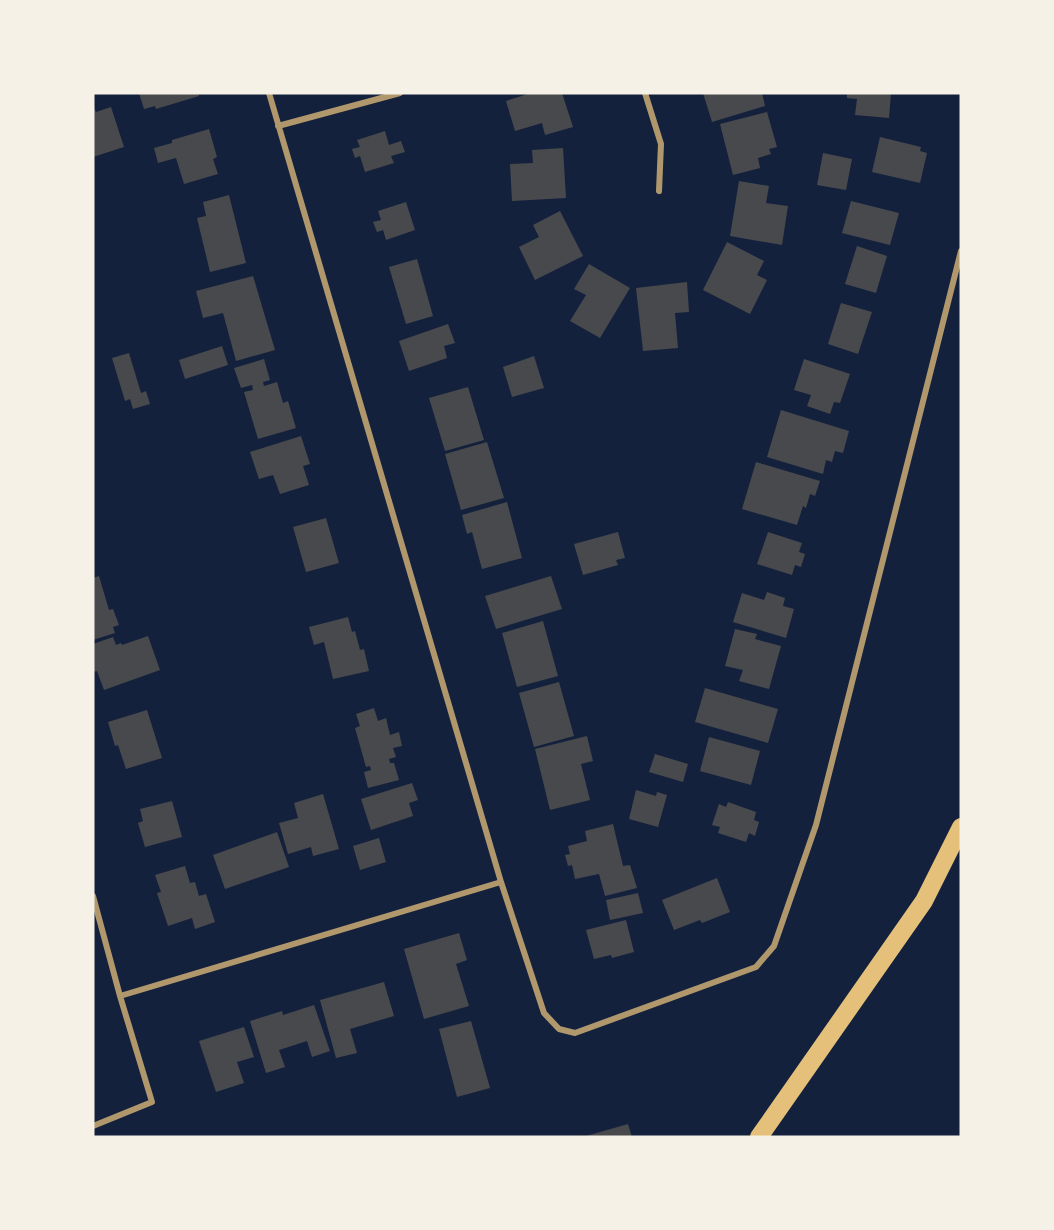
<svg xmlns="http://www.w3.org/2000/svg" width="1054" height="1230" font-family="Rubik,sans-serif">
<rect width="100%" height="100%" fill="#14213d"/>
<path fill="#48494c" d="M139,93H198L199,96L156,109L155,106L144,109Z
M531,93H562L573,127L545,135L542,123L515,131L506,101Z
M703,93H762L765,106L712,122Z
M847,93H891L889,118L855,115L857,99L847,98Z
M93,106L96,112L111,107L124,147L93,157Z
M767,112L777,147L769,149L771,154L758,158L760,168L733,175L720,124Z
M209,129L217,157L213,159L218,174L184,184L176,158L158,163L154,148L172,143V140Z
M385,131L389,145L401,141L405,152L391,156L394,163L365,172L360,156L355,158L352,149L360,147L357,140Z
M880,137L921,147L920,151L927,153L920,183L872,172Z
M563,148L566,198L512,201L510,164L533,163L532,150Z
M823,153L852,159L846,190L817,185Z
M739,181L769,186L766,203L788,206L782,245L730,236Z
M229,195L246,263L210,272L197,218L206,216L203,202Z
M851,201L899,213L890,245L842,233Z
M406,202L415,230L386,240L383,230L377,232L373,222L381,220L378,211Z
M560,211L583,256L535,280L519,247L539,237L533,225Z
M727,242L764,261L757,275L767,280L750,314L703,290Z
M857,246L887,256L876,293L845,284Z
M417,259L433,316L406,324L389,267Z
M589,264L630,288L600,338L570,321L586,295L574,289Z
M253,276L275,350L236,361L223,313L203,318L196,291Z
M687,282L689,312L675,313L678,348L643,351L636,288Z
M841,303L872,312L858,354L828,344Z
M448,324L455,343L444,346L447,358L409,371L399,341Z
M222,346L228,365L185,379L179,360Z
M129,353L141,393L146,391L150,404L133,409L130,399L125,401L112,358Z
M534,356L544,388L512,397L503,367Z
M264,359L270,380L263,382L264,386L277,382L283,403L288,401L296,428L258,439L244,392L253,390L252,385L241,388L234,368Z
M804,359L850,374L840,403L834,402L830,414L807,406L811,395L794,390Z
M468,387L484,440L445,451L429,398Z
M781,410L849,431L843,453L835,451L832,462L826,460L823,474L767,457Z
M301,436L310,464L303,466L309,485L280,494L273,475L259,479L250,452Z
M487,442L504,498L461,510L445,454Z
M756,462L820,481L815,496L810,494L806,508L803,506L797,525L742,509Z
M507,502L522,558L482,569L472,532L467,534L462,515Z
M326,518L339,563L306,572L293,527Z
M618,532L625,558L616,560L618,565L583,575L574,544Z
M768,532L802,543L799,552L805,554L801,567L795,565L792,575L757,564Z
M99,576L109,610L113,609L119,625L113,627L115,633L93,640V578Z
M551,576L562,609L496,629L485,596Z
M767,592L785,598L783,606L794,609L786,638L733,622L742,593L764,600Z
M348,617L352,632L355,631L360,650L364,649L369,671L333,679L324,642L314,645L309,627Z
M543,621L558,676L517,687L502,633Z
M735,629L757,634L755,639L781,646L769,689L739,681L743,670L725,666Z
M148,636L160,670L104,690L97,671L93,672V644L113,637L116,645L121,643L122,645Z
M559,682L574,736L534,747L519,693Z
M705,688L778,709L768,743L695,722Z
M374,708L378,721L386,718L390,735L399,732L402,746L393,748L396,757L389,759L390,763H394L399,780L368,788L364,772L371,770L370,766L366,767L355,728L360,726L356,714Z
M147,710L162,758L126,769L118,745L115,746L108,722Z
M587,736L593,761L581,764L590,800L550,810L535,749Z
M709,737L760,751L751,785L700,771Z
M655,754L688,764L683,782L649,772Z
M412,783L418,800L409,803L413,816L371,830L361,799Z
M636,790L656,796L657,792L667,795L658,827L629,819Z
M323,794L339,849L313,856L311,847L288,854L279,823L298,818L294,803Z
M172,801L182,837L145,847L138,823L143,821L140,809Z
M728,802L756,812L754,820L759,822L755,836L749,833L746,842L718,833L720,827L712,825L719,804L726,807Z
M613,824L623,866L630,865L637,888L605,896L599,874L575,879L572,865L568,866L565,855L570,854L568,846L587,841L585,831Z
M277,832L289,867L225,889L213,855Z
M379,838L386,862L360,870L353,846Z
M185,866L190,883L195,882L199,896L206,894L215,922L195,929L192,918L168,926L157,893L161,892L155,875Z
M717,878L730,912L702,923L700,920L674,930L662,900Z
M638,893L643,913L610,920L606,900Z
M626,920L634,952L612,958L611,955L594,959L586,930Z
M459,933L467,960L456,964L469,1006L424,1019L404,949Z
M384,982L394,1016L350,1029L357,1053L336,1058L320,1000Z
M314,1005L330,1051L312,1057L307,1041L279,1050L285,1067L266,1073L250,1021L282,1011L283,1015Z
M471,1021L490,1088L457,1097L439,1029Z
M244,1027L254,1057L237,1062L244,1083L216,1092L199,1041Z
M628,1124L632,1137H586V1136Z"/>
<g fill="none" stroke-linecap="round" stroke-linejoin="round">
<path stroke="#b1986c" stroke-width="6" d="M269,93L501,882L544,1013L559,1029L575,1033L756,967L774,946L816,825L961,251
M645,93L661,144L659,191
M278,126L400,93
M93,896L120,996L501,882
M93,1126L152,1102L120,996"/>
<path stroke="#e5c07b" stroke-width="18" d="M759,1137L924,901L961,827"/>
</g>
<rect width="1054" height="1230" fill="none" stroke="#f6f1e7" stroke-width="189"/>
</svg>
